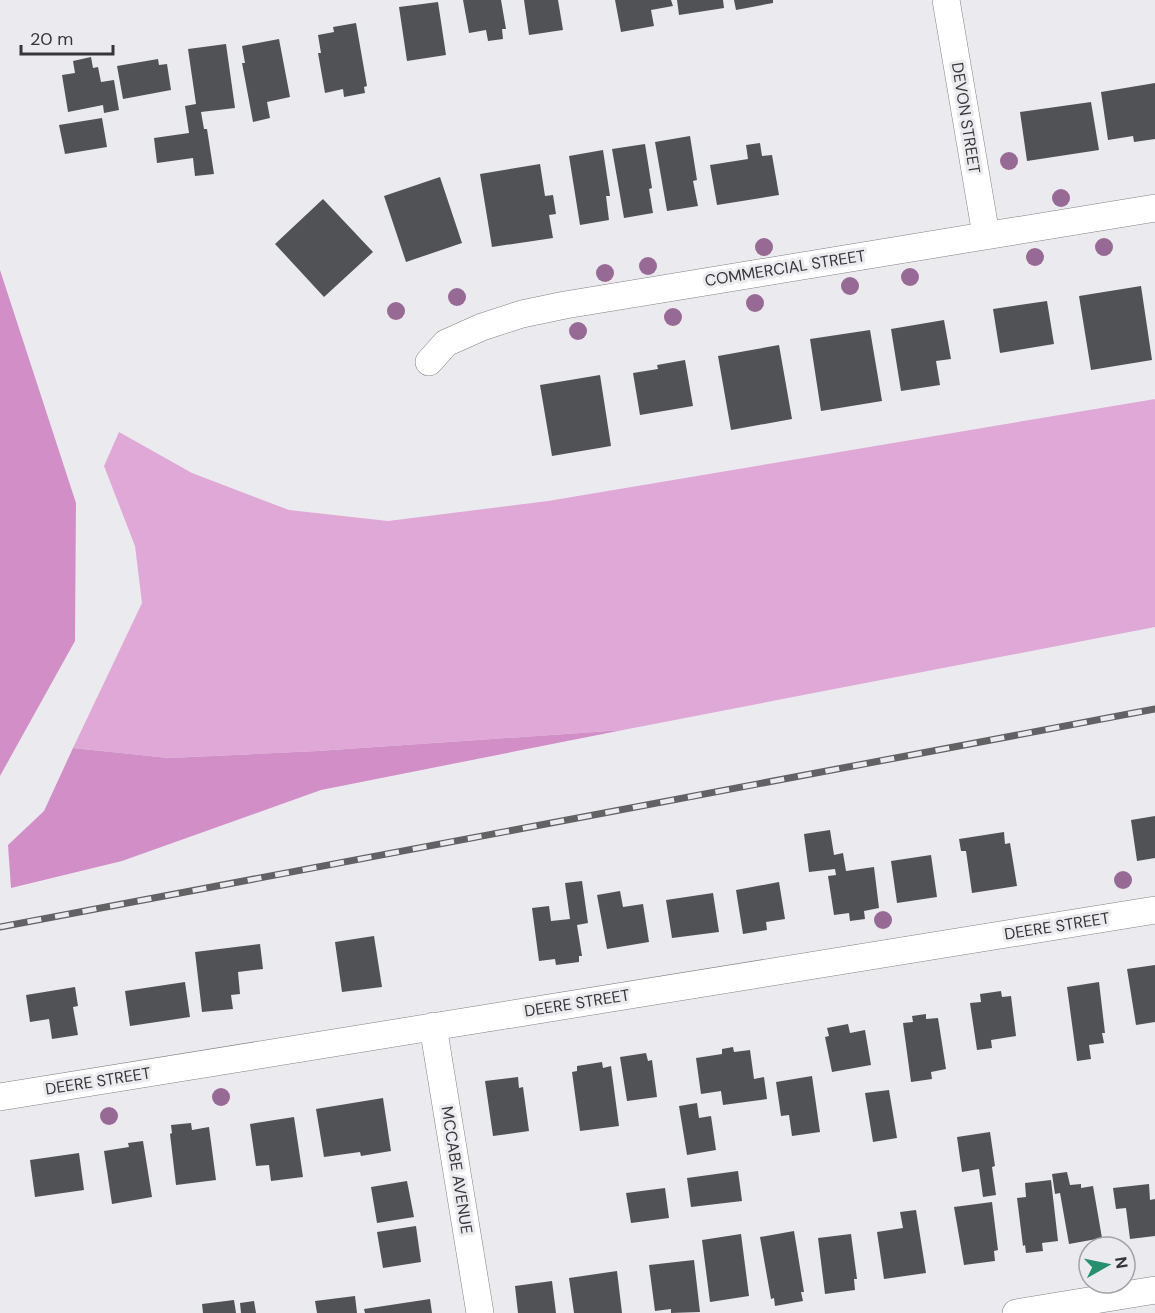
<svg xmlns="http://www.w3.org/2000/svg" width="1155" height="1313" font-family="'DM Sans',sans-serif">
<rect width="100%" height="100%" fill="#ebebef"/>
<path fill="#e0a8d6" d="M1155,399V627L623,730L317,751L169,758L73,748L142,603L135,546L104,466L119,432L192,473L289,510L388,521L548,501Z"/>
<path fill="#d28fc7" d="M0,270L76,503L75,641L0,776Z
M623,730L321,790L122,861L11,888L8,845L44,811L73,748L169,758L317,751Z"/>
<path fill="#515256" d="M463,0H501L506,29H502L503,39L488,41L486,30L469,33Z
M524,0H558L563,30L529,35Z
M615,0H671L673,6L651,10L654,26L621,32Z
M677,0H723L724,8L679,15Z
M734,0H773V3L736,10Z
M438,2L446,55L407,61L399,7Z
M356,23L367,86L364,87L365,93L344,97L343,89L325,93L318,53H321L318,35L334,32L333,27Z
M279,39L290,97L267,102L270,118L253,122L242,63H245L242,46Z
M226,44L235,108L201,112L204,129H207L214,174L195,176L193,158L157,163L154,138L189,133L185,106L196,104L188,49Z
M91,57L93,68L98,67L101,82L114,80L119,110L104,113L103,105L68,112L62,75L75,73L73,61Z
M158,59L159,65L167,64L171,90L123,99L117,66Z
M1155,83V139L1134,142L1133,136L1108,140L1101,92Z
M1091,102L1099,150L1027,161L1020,112Z
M102,118L107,147L65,154L59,125Z
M690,136L697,180L693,181L698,206L667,211L655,142Z
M760,143L762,156L772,155L779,195L717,205L710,165L748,159L746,145Z
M645,144L652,188L649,189L653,213L624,218L612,149Z
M603,150L610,196H606L609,220L580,225L569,156Z
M540,164L545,196L553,195L556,214L549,215L553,238L492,247L480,174Z
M440,177L462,243L406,262L384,196Z
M323,199L373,252L324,297L275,244Z
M1141,286L1152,360L1091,370L1079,296Z
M1047,301L1054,344L1000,353L993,309Z
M944,320L951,359L936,361L940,385L901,391L891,329Z
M870,330L882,401L821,411L810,339Z
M779,345L792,419L731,430L718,356Z
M685,360L693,406L640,415L633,373L658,369L657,365Z
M600,375L611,446L552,456L540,385Z
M1155,816V858L1137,861L1131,820Z
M830,830L834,855L843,853L846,871L874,867L879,908L864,911L865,919L850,921L849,913L834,915L828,876L836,875L835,869L809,872L804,834Z
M1004,832L1005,844L1010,843L1017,886L972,893L966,851H961L959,839Z
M931,855L937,897L897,903L891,861Z
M582,881L588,923L577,925L582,956H579V962L556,965L555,959L539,961L532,908L549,906L551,921L570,919L565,883Z
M779,882L785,919L766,922L767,930L743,934L736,890Z
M620,891L623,907L643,904L649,942L607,949L597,895Z
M713,893L719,932L672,938L666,900Z
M374,936L382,987L342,992L335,942Z
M260,944L263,969L238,972L240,994L231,995L233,1009L202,1012L195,952Z
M1155,965V1022L1136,1025L1127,969Z
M185,982L190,1017L130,1026L125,991Z
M1099,982L1105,1033H1102L1104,1043L1089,1045L1091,1059L1077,1061L1067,987Z
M75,987L78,1006L73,1007L78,1035L52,1039L49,1019L30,1022L26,995Z
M1001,991L1002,997L1011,996L1016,1036L991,1040L992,1048L977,1050L970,1003L981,1002L980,994Z
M926,1014V1019L938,1018L946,1069L931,1072L932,1079L911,1082L903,1023L913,1022L912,1016Z
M848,1024L850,1033L865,1030L871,1065L832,1072L825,1037L829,1036L827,1028Z
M733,1047L734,1052L750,1050L754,1079L764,1077L767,1099L723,1105L721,1091L701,1094L696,1058L722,1054V1049Z
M646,1053L648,1061L652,1060L657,1097L627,1101L620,1057Z
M602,1062L603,1068L611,1066L619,1126L580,1131L572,1072L577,1071V1066Z
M812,1076L820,1132L792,1136L789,1115L781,1116L776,1082Z
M518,1077L519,1088L523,1087L529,1131L493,1136L485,1081Z
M889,1090L897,1138L873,1142L865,1093Z
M383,1098L391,1151L361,1156L360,1152L324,1157L316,1109Z
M697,1103L699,1118L711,1116L716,1150L687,1155L679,1106Z
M294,1117L303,1177L271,1181L269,1165L256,1166L250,1124Z
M191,1123L192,1130L209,1127L216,1180L176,1185L170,1134L172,1133L171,1125Z
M990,1132L995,1166L992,1167L996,1195L983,1197L979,1169L962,1172L957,1137Z
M143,1141L152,1197L112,1204L104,1151L129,1147L128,1143Z
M79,1153L84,1190L35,1197L30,1160Z
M738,1171L742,1201L691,1207L687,1178Z
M1067,1172L1070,1185L1081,1184V1188L1093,1186L1102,1238L1069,1244L1060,1193L1055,1194L1052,1174Z
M1051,1180L1058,1241L1042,1243L1043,1251L1026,1253L1025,1245L1023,1246L1017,1198L1026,1197L1025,1183Z
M407,1181L414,1217L377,1223L371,1187Z
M1149,1184L1150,1200L1155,1199V1236L1130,1239L1126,1208L1116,1209L1113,1188Z
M665,1188L669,1218L631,1223L626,1193Z
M992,1202L998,1250L994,1251L995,1261L964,1265L954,1207Z
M916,1210L926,1273L884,1279L877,1232L903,1228L900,1212Z
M416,1226L421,1262L383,1268L377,1232Z
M794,1231L804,1292H801L803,1301L775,1306L774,1298L771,1299L760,1237Z
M741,1234L749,1296L710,1302L702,1240Z
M851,1234L857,1279H854L855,1290L825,1294L818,1238Z
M694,1260L700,1312L671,1313V1309L655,1311L649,1265Z
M617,1271L622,1313H574L569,1278Z
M552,1281L556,1313H518L515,1286Z
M355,1296L357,1313H317L315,1301Z
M430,1299L432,1313H365L364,1309Z
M234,1300L236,1313H203L202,1304Z
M254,1301L256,1313H241L240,1303Z"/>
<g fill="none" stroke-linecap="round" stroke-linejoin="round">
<defs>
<path id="street" d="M946,0L986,235
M429,362L446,343L482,327L522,314L565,305L1155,208
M433,1026L480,1313
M0,1097L1155,910
M1016,1313L1155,1290"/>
</defs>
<use href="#street" stroke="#818185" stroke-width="28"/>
<use href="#street" stroke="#fff" stroke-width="27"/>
<defs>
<path id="rail" d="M0,927L1155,709"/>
</defs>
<use href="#rail" stroke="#626264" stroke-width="7"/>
<use href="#rail" stroke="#ebebef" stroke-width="4.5" stroke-dasharray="14" stroke-linecap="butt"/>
</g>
<g fill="#976a95">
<circle cx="1009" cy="161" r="9"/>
<circle cx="1061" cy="198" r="9"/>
<circle cx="764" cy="247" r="9"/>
<circle cx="1104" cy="247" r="9"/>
<circle cx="1035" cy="257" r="9"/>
<circle cx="648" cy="266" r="9"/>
<circle cx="605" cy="273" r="9"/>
<circle cx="910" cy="277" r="9"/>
<circle cx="850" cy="286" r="9"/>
<circle cx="457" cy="297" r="9"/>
<circle cx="755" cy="303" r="9"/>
<circle cx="396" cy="311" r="9"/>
<circle cx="673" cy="317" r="9"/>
<circle cx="578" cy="331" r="9"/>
<circle cx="1123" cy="880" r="9"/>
<circle cx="883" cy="920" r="9"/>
<circle cx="221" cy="1097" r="9"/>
<circle cx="109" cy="1116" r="9"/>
</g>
<g text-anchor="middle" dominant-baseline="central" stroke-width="6" stroke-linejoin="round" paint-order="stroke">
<g font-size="16" fill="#363638" stroke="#ebebef">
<text transform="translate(966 118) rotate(81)">DEVON STREET</text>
<text transform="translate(785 268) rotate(-9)">COMMERCIAL STREET</text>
<text transform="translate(1057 926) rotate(-9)">DEERE STREET</text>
<text transform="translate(577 1003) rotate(-9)">DEERE STREET</text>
<text transform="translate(98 1081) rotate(-9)">DEERE STREET</text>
<text transform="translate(457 1170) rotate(81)">MCCABE AVENUE</text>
</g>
</g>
<g transform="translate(1107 1265) rotate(81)"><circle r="28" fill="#ebebef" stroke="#a3a3a6" stroke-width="1.5"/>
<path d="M0-4.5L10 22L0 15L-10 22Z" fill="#26906e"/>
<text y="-9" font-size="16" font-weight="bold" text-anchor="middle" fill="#363638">N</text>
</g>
<path d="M21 45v9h92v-9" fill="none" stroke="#363638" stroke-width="3"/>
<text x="30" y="45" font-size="18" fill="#363638" stroke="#ebebef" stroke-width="4.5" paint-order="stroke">20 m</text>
</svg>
